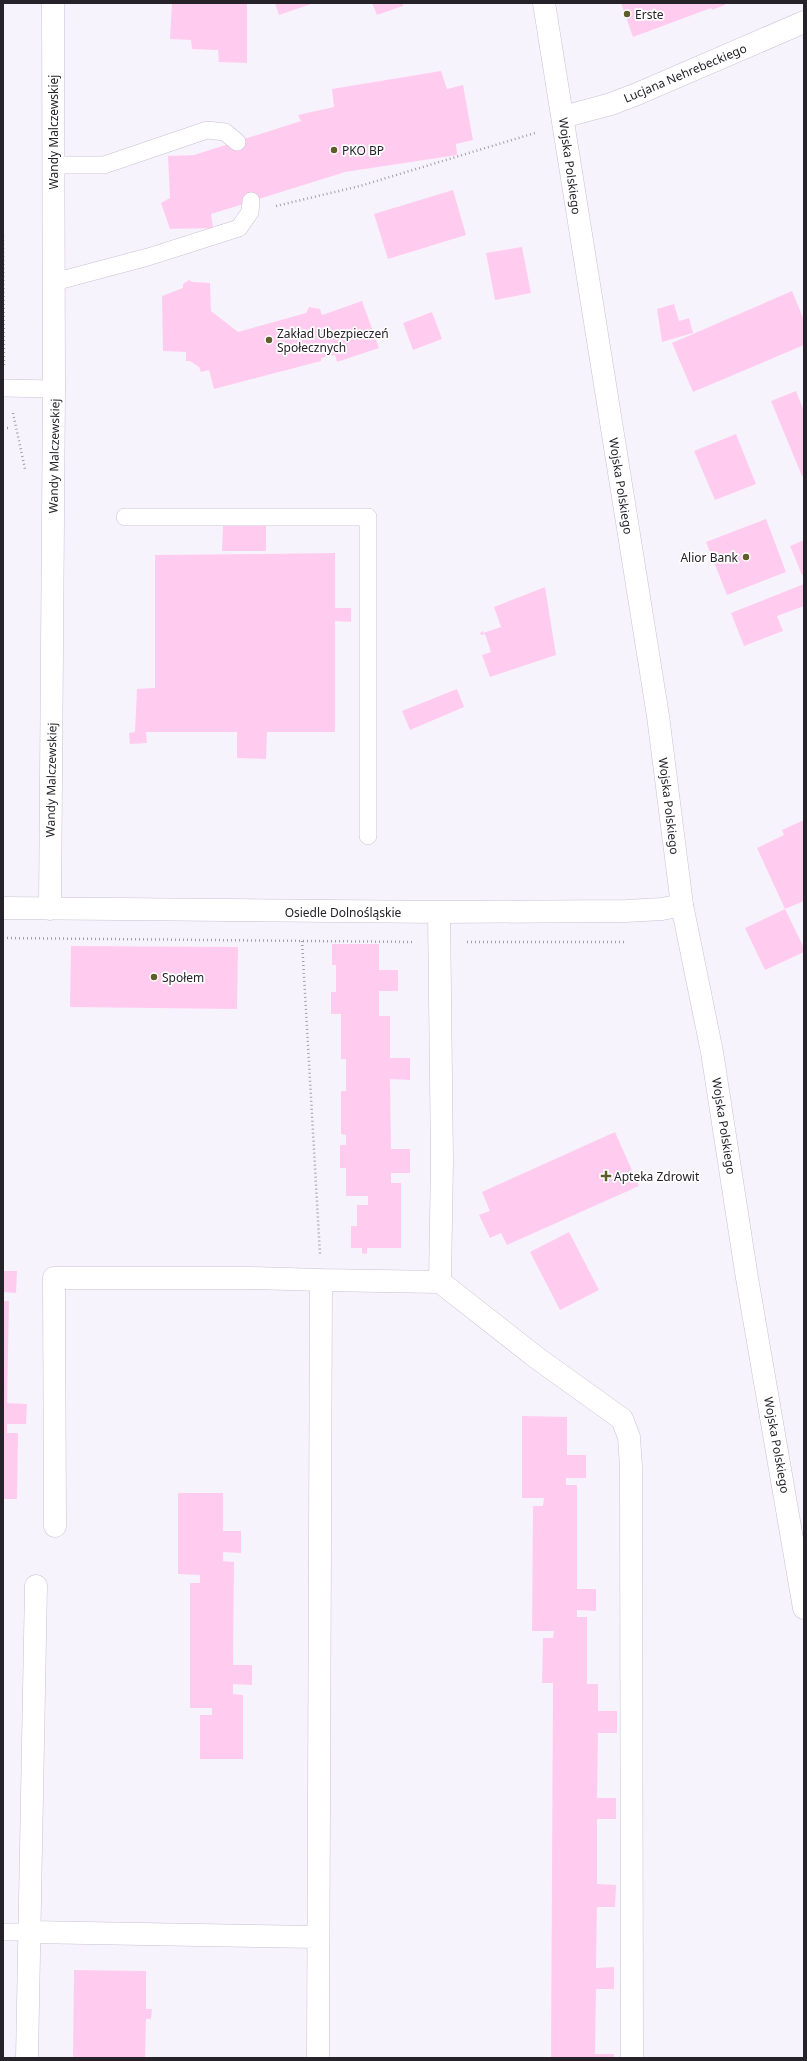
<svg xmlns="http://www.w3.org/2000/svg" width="807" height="2061" font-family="'Noto Sans',sans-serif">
<rect width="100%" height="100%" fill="#f7f3fc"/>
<path fill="#ffccf0" d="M172,3H247V63L219,62L218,50L192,49L191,40L170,39Z
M275,3H314L279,15Z
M372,3H403V6L377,15Z
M621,3H724L725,5L712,10L711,8L633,37Z
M441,71L447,89L463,85L473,140L456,144L457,155L345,172L211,214L213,228L170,229L161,203L170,198L168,156L194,155L301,121L298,115L334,107L332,89Z
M453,190L466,235L388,259L374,214Z
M522,247L531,293L495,300L486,253Z
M189,280L192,282L210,283L211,311L238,332L306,313L309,307L320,309L322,315L362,301L379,348L337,362L335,355L321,358V361L214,389L209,370L201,372L199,367L190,361H186V352L163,351L162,296L183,288V284Z
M792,291L804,320V345L693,392L672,343Z
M674,304L679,321L689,318L693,333L662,342L657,309Z
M432,312L442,339L413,350L403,323Z
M796,391L804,411V475L802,476L771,401Z
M736,434L756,484L715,500L694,451Z
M766,519L786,572L727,595L706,542Z
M223,525H266V551H222Z
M804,540V574L802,575L790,546Z
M335,553V608H351V622L335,621V732H267L266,759L237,758V732H146L147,743L130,744L129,733L135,732L137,689L155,688V555Z
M804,584V606L777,616L783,631L744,646L731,613Z
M545,587L556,655L490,677L482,655L491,652L485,634L481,635L480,633L483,631V633L501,627L494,607Z
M457,689L464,707L410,730L402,711Z
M804,820V901L785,909L757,848L784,835L782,830Z
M785,909L804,948V952L765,970L745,928Z
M332,944H379V970H398V991H379V1016H390V1058H410V1080L390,1079L391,1149H410V1173H391V1183H401V1248H367V1254L362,1253V1248H351V1226H357V1205H368V1196H346V1168H340V1145H346V1135L341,1134V1091H346V1059H341V1014H331V992H336V965H332Z
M71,946L238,947L237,1009L70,1007Z
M615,1132L639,1186L507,1245L501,1233L490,1238L479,1215L490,1211L482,1192Z
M569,1232L599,1290L560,1310L530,1252Z
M3,1271H17L16,1293L3,1292Z
M3,1301H9L7,1403L27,1404L26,1424H7V1433H18L17,1499H3Z
M522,1416L567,1417V1455H586V1478H566V1485H577V1589H596V1611L577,1610V1617H587V1684H598V1711H617V1733H598L597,1798H616V1819H597V1884L616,1885L615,1907H597L596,1968L614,1967V1989H596L595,2054H614V2058H551L553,1683H542L543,1638H553L554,1631H532L533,1506H543L544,1498H522Z
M178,1493H223V1531H241V1553L223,1552V1561L234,1562L233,1665H252V1685L233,1684V1694L243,1695V1759H200V1715H212V1708H190V1583H200V1575L178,1574Z
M74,1970L146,1971V2009H152L151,2019H146L145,2058H73Z"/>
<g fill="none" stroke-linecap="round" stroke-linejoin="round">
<defs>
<path id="service" d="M54,165H104L207,130L225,132L237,142
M54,282L148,257L239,228L250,212L251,201
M3,388L54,389
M125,517H368V836
M3,1932H29"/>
<path id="minor" d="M563,117L611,104L637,94L804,22
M3,908L439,912L626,911L662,909L682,905
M50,909L54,389L53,3
M439,912L442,1161L440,1282L537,1358L622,1419L629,1437L631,1467L632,2058
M55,1526L54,1278H251L321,1280
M29,1932L318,1937
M27,2058L36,1586
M318,2058L321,1280L440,1282"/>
<path id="tertiary" d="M544,3L658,716L682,905L712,1052L747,1278L804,1608"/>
</defs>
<use href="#service" stroke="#c9c1d5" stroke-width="18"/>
<use href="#minor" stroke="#c9c1d5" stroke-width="23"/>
<use href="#tertiary" stroke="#c9c1d5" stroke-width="23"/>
<path stroke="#a39fa7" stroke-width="2.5" stroke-dasharray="1 3" stroke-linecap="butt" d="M276,206L360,186L535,133
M3,236L4,365
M13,413L25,469
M3,428H9
M3,938L412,942
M302,941L320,1254
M467,942H626"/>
<use href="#service" stroke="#fff" stroke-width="17"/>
<use href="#minor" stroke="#fff" stroke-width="22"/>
<use href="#tertiary" stroke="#fff" stroke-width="22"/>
</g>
<g fill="#5f5e2b" stroke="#fff" stroke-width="1.5">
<circle cx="627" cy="14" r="4"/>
<circle cx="334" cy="150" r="4"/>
<circle cx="269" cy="340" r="4"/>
<circle cx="746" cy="557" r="4"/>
<circle cx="154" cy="977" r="4"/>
<path d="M604 1170h4v4h4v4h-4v4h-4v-4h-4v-4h4z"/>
</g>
<g text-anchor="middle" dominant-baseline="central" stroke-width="3.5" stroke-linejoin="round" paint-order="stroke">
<g font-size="12" fill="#252229" stroke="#fff" text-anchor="start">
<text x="635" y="14">Erste</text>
<text x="342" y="150">PKO BP</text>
<text x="277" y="333">Zakład Ubezpieczeń<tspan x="277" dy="14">Społecznych</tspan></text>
<text x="738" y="557" text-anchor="end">Alior Bank</text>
<text x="162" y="977">Społem</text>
<text x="614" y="1176">Apteka Zdrowit</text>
</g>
<g font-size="12" fill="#252229" stroke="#fff">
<text transform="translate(685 73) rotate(-23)">Lucjana Nehrebeckiego</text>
<text transform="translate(53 132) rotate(-90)">Wandy Malczewskiej</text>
<text transform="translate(570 166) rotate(82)">Wojska Polskiego</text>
<text transform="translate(54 456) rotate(-89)">Wandy Malczewskiej</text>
<text transform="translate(621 486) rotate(81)">Wojska Polskiego</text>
<text transform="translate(51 780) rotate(-89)">Wandy Malczewskiej</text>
<text transform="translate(669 806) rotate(83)">Wojska Polskiego</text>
<text x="343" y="912">Osiedle Dolnośląskie</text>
<text transform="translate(724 1126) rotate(81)">Wojska Polskiego</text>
<text transform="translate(777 1445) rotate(80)">Wojska Polskiego</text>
</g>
</g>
<rect width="807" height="2061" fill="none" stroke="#252229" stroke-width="8"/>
</svg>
